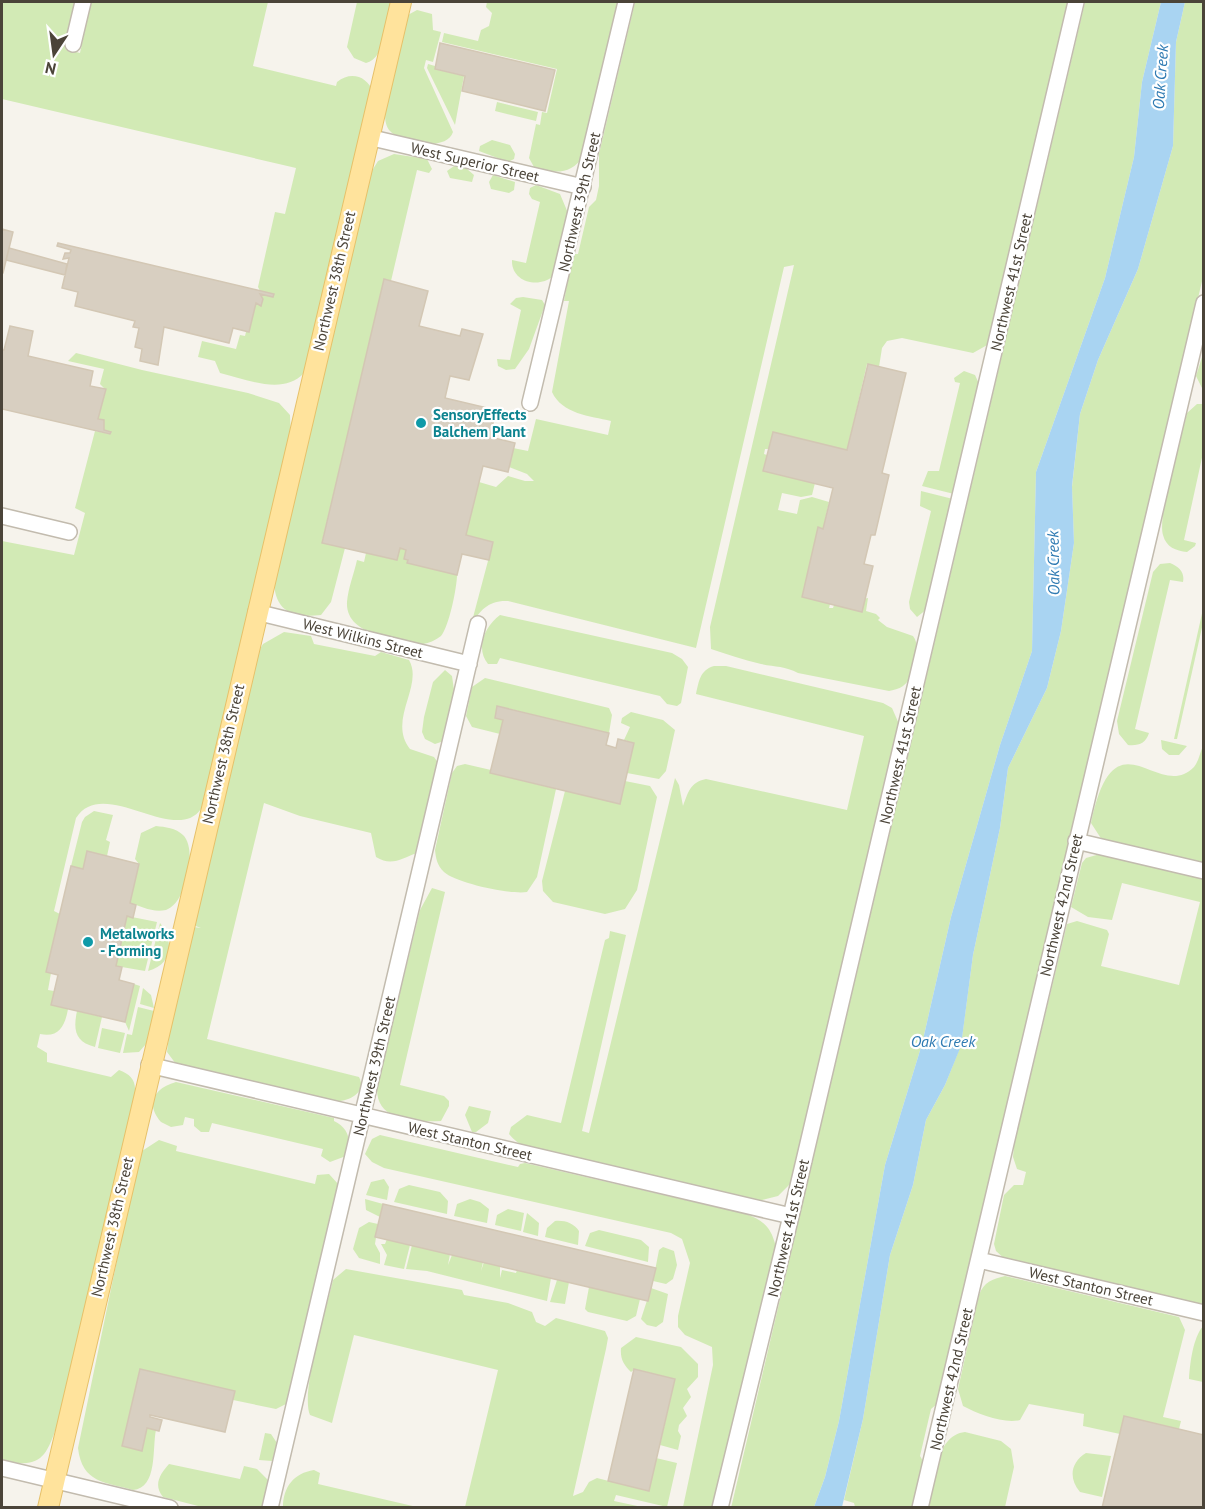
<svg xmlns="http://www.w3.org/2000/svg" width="1205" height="1509" font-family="'PT Sans',sans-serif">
<rect width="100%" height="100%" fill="#f6f3ec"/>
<path fill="#d2eab5" d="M2,2H78L65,49L80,53L91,2H268L253,66L336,86L337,82C351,71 367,76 373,92L304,373C283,396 246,379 220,373L215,361L198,357L202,341L236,349L240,335L245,336L246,332H249L256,303L261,306L260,294L273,297L260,291L258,287L275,212L285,214L296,168L2,99Z
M357,2H393C389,19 386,58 366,63L354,58L347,47Z
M487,2H619L583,156C572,175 553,174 534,167L529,158L536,124L540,125L542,112L547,113L557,69L442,42L444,33L478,41L481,30L489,26L492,13L486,7Z
M635,2H1070L989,344L973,353L902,338L887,341L882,348L879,367L867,364L847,450L773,432L769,449H765L764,454L767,455L764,471L815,483L812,495L801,497L782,493L778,510L797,514L800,500L812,497L829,502L823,529L818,528L802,597L830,604L829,608H833L834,605L868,598L866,611L876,614L880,618L878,620L887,627L913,636C922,647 916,677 903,686C899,689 893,690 889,691L798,673C785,666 775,667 761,664C744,660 727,654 711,649L710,627L794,265L784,267L696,648L508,601C489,600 480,610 471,625L493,542L466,535L479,482L496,487L508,476L525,481H534L527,474L509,467L513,448L528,451L536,419L608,435L611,421C590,416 562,414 552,392L569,301H564L573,254H578L589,207L596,200L599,186V154Z
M1085,2H1161L1142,82L1134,157L1105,278L1036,472L1032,651L1000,745L951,917L922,1044L885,1165L839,1421L825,1477L814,1507L731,1508Z
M1185,2H1203V277L938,1403L931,1409L920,1456L923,1461L913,1507H855L854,1503L844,1500L863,1419L890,1255L913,1185L926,1120L945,1085L961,1045L973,955L1000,828L1008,768L1047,688L1061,631L1074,543L1072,487L1080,414L1098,360L1138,269L1173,146L1176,42Z
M417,10L432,14L433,30L441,32L433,62L426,60L424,68L453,132C446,153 399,142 389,130C385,124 385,118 385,111L406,16Z
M428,64L435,66V69L464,76L455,125L427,68Z
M497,102L538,112L536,121L495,111Z
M492,140L510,145L515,154L514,159L508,162L479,151L480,146Z
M394,154L427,159L432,169L429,173L417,170L391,281L384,280L322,542L345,548L331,602L321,615C289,619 273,609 274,576L370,174L378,161Z
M454,166L467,169L474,175L472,182L450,178L447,171Z
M493,175L515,182L514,190L509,193L491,189L489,182Z
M536,185L560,194L568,213L553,276C539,289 511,282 512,260L526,263L540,202L532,199L529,194L530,188Z
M523,297L542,300L545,305L529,349L515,369L506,370L498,366L497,359L510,360L521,310L510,304L516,298Z
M76,353L142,370L248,393L279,403L290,415L291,437L201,809C175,846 103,775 76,818L54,911L60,914L46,972L51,973L48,990L54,991L51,1005L68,1009C65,1026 59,1038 40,1034L37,1047L47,1053V1062L111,1077L119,1070C130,1074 136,1080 135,1092L57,1425C46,1459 39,1469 2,1460V541L74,555L85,513L75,508L95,431L110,434L111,432L104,430L98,419L106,390L100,384L104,369L68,361Z
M1203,354V390L1196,376Z
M964,371L975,375L980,386L954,494L922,486L928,471H939L960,383L955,382L954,378Z
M1197,404H1203V453L1184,540L1196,543L1195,546L1187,552C1176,551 1166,547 1163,535C1157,516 1182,437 1187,413Z
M921,491L953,499L927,609L917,617L910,609L909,602L931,511L920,506Z
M400,548L406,550L404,559L408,560V563L457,575C457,587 449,627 441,636C436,640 429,643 423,644C399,639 345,637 347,602C348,588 354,574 357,560L364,562L366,553L396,560Z
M1170,563C1179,567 1185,572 1183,582L1170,580L1135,729L1149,733C1146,743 1139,746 1128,745L1119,734L1117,721L1153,572L1160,564Z
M1203,609V623L1177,739H1174Z
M500,615L672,653L682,659L688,667L681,703L677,706L667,704L660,696L500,658L497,664H488C475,648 485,626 500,615Z
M284,632L311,636L314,644L375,656L381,652L409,660C424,686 387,720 410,749L434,757L439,764L417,853C402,858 392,867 376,857L371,833L300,816L264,803L207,1039L359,1077C368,1094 346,1102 333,1102L176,1064L167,1052L170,1027L193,927L201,928L193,925L258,652L263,644Z
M714,666H726L883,703L892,708L899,724L793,1181L778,1196L754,1202L598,1165C571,1153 528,1159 509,1134L511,1127L527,1115L561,1123L605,940L609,938L610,931L626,935L582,1131L589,1133L675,778L679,785L683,806C688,793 690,782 706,779L847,810L864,736L696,694C699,681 700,670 714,666Z
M445,670L452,676L455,697L444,741L435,744L425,739L422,732L424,717L433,682Z
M485,678L609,708L612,715L609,733L498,706L495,718L503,720L500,734L472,727L466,716L472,687Z
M631,712L663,720L675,730L666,771L659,779L627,773L634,743L624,740L630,727L621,723L622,718Z
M1161,740L1187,746L1179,755H1169L1162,749Z
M1203,746V869L1104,843L1091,823C1115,708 1158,804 1194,767C1199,761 1200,752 1203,746Z
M465,764L491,770V773L556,789L537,877L527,892C511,895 456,883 444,872C437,865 436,859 435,850L452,773L457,766Z
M625,781L650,786L657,797L637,890L625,909L605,914L553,902L543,891L542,881L565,791Z
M94,811L113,815L106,840L110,842L107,856L87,851L83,869L71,866L82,822L85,817Z
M156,826C165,827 176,828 183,835C198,849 186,904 166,910C152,913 141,906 130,903L139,864L135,859L141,833Z
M1100,854L1203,877V1308L1007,1261L996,1251L994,1244L1004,1195L1014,1185H1023L1026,1172L1017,1169L1013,1157L1014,1145L1067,924L1077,921L1107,930L1109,934L1101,966L1179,985L1200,902L1122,883L1112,920L1088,917L1071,907L1082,863L1086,858Z
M432,888L445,892L400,1085L444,1096L449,1101V1106L441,1121C415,1122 376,1122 377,1088L420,910Z
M127,916L157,922L145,971L116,966Z
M160,923C174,940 173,965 148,971Z
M134,984L140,986L129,1031L125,1022Z
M143,988L151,995L154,1008L140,1004Z
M138,1007L154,1011L146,1044L139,1052L123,1053L127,1034L132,1035Z
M77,1011L102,1017L95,1047C75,1042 73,1030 77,1011Z
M102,1028L125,1033L120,1053L98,1048Z
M176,1082L334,1118V1121C350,1129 351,1141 346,1156L330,1162L321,1156L323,1149L212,1123L209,1132H201L194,1126V1119L185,1117L183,1125L171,1127L161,1122C145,1104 154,1088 176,1082Z
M469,1106L491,1111L488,1123L476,1132H472L465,1115Z
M380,1135L518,1167L520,1164L525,1163L746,1214C765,1221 771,1228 776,1247L715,1507H683L713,1365L712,1347L685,1335L678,1327V1316L690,1263L682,1239L671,1233L384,1168L372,1162L365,1154L372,1139Z
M159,1140L177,1146L176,1151L315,1184L317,1175L329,1174L339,1185L288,1403L276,1409L233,1400L235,1391L140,1369L122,1446L142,1451L147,1428L156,1430C152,1448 158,1488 133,1490C105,1482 82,1483 78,1448L138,1159L142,1151Z
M384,1179L389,1187L387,1200L366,1195L371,1182Z
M409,1185L440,1192L448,1201L447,1214L394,1202L399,1189Z
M365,1199L383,1204L380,1217L366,1210Z
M470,1199L480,1202L489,1209L487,1223L454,1216L457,1204Z
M508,1209L524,1213L521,1231L495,1225L497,1215Z
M527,1213L539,1223L538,1236L523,1232Z
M555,1221C564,1220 574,1223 579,1231L578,1245L545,1237L547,1228Z
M369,1222L378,1224L375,1244L380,1253V1264L359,1258L353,1249L359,1228Z
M599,1230L641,1240L649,1247L648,1262L585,1246L590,1233Z
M387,1239L410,1245L404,1269L384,1265L387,1255L381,1244H385Z
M412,1245L450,1254L448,1265L452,1255L483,1262L481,1271L484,1262L500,1266V1278L502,1270L516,1273L517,1270L551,1278L547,1301L427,1271L406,1269Z
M663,1247L674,1251L677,1265L673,1279L666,1284L653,1281L659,1250Z
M346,1269L462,1290L464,1295L508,1303L532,1312L536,1322L545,1326L556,1318L605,1331L608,1338L606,1349L573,1496L583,1492L589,1482L597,1478L648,1491L656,1458L677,1463L667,1507L616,1495L614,1501L642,1507H465L498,1370L354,1335L332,1423L310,1415C300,1392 327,1307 333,1280Z
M1005,1276L1179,1317L1185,1330L1163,1417L1181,1421L1179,1429L1124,1416L1120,1434L1083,1426L1084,1414L1029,1404L1020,1420C1004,1424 978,1414 963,1406L958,1389L979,1295C984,1282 992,1279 1005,1276Z
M557,1280L569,1282L565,1304L550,1302Z
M589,1287L640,1299L636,1316L627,1321L588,1312L585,1309Z
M651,1288L668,1294L663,1322L656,1327L647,1325L641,1319Z
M1203,1326V1382L1189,1379C1190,1363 1193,1338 1203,1326Z
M636,1337L681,1347L698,1364V1377L687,1389L691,1397L683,1408L687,1416L679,1425L678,1431L681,1436L678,1450L660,1445L675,1379L635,1369L631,1372C624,1365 620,1359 621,1348Z
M965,1432L1001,1441L1011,1449L1014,1467L1005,1507H929C934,1484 935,1435 965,1432Z
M265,1433L271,1434L277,1443L272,1461L259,1460Z
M1086,1453L1111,1456L1102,1497L1080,1492C1068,1478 1071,1462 1086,1453Z
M169,1464L240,1479L244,1466L257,1469L270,1482L265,1502L261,1508L202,1507L163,1497C153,1485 160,1474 169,1464Z
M314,1470L320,1473L318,1484L417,1507H283C283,1487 294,1473 314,1470Z"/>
<path fill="#a9d4f2" d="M1161,2H1185L1176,42L1173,146L1138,269L1098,360L1080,414L1072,486L1074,543L1061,631L1047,688L1008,768L1000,828L973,955L961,1046L945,1085L926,1120L913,1185L890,1255L863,1419L842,1507H814L825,1477L839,1421L885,1165L922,1044L951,917L1000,745L1032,651L1036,472L1105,278L1134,157L1142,82Z"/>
<path fill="#d8cfc1" stroke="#d3c7b4" stroke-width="1.5" d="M440,43L555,70L545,111L462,91L465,76L435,69Z
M2,229L13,232L3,273H2Z
M58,243L274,294L273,297L260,294L263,299L261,306L256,303L249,332L233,328L229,343L164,327L158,365L140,361L142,349L135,347L139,328L133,327L135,321L75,306L78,292L62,288L69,258L63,259L65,253H70L71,250L57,246Z
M9,248L67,264L65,275L6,260Z
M384,279L428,291L419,326L460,336L462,329L483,334L469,380L450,376L445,398L496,410L490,437L515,443L508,472L483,466L466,535L493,542L489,560L462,554L457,575L407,563L408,560L404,559L406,550L400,548L397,560L322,543Z
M10,326L33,331L28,356L93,371L90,386L106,389L98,419L104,420V430L111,432L110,434L2,409V350H4Z
M868,364L906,373L882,473L889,475L875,535H871L864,564L873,566L862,612L802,597L818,527L823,529L833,488L763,471L773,432L847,450Z
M497,706L609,733L606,745L616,748L618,739L634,743L620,804L490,773L503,720L495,718Z
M87,851L139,864L130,903L136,905L133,918L127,916L116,966L122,967L119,980L134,984L125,1022L51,1005L58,975L46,972L71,866L83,869Z
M383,1204L656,1268L648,1301L375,1237Z
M140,1369L235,1391L225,1432L150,1415V1417L162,1420L159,1431L147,1428L142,1451L122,1446Z
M634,1369L675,1379L649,1491L608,1481Z
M1124,1416L1204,1435V1508H1102Z"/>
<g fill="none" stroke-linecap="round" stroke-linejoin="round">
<defs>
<path id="minor" d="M73,44L83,2
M368,137L583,187
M530,403L626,2
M2,516L69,532
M256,612L469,664
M1076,841L1204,871
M149,1065L791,1216
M979,1260L1204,1313
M2,1468L170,1508
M270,1508L478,624
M720,1508L791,1216L1076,2
M920,1508L1204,303"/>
<path id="major" d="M48,1508L401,2"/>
</defs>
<use href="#minor" stroke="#c2bbae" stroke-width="18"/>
<use href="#major" stroke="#e6c16a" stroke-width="22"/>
<use href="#minor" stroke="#fff" stroke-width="15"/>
<use href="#major" stroke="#ffe39c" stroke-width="20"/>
</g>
<g fill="#0f9aa8" stroke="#fff" stroke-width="2">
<circle cx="421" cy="423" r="6"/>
<circle cx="88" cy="942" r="6"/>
</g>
<g text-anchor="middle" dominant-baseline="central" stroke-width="4.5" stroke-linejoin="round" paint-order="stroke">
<g font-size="15" fill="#4b4439" stroke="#fff">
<text transform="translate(475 162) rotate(13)">West Superior Street</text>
<text transform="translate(579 202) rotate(-77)">Northwest 39th Street</text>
<text transform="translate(334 281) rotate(-77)">Northwest 38th Street</text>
<text transform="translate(1011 282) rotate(-77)">Northwest 41st Street</text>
<text transform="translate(363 638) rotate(14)">West Wilkins Street</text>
<text transform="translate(223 754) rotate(-77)">Northwest 38th Street</text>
<text transform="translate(900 755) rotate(-77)">Northwest 41st Street</text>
<text transform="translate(1061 905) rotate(-77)">Northwest 42nd Street</text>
<text transform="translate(374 1066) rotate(-77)">Northwest 39th Street</text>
<text transform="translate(470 1141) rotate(13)">West Stanton Street</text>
<text transform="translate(112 1227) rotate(-77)">Northwest 38th Street</text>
<text transform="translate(788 1228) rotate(-77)">Northwest 41st Street</text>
<text transform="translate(1091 1286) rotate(13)">West Stanton Street</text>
<text transform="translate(951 1379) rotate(-77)">Northwest 42nd Street</text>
</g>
<g font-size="15" font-weight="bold" fill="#0d838f" stroke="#fff" text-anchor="start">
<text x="433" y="414">SensoryEffects<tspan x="433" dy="17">Balchem Plant</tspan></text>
<text x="100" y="933">Metalworks<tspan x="100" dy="17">- Forming</tspan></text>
</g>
<g font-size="16" font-style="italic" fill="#2e7ab2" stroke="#fff">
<text transform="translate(1160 77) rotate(-86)">Oak Creek</text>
<text transform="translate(1053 563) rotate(-91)">Oak Creek</text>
<text x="943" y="1041">Oak Creek</text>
</g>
</g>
<rect width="1205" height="1509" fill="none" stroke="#4b4439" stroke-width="6"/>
<g transform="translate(54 54) rotate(193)" stroke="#ffffff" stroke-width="4.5" paint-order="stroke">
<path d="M0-4.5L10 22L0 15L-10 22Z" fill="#4b4439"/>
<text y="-9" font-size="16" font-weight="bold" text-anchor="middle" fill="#4b4439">N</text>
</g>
</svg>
